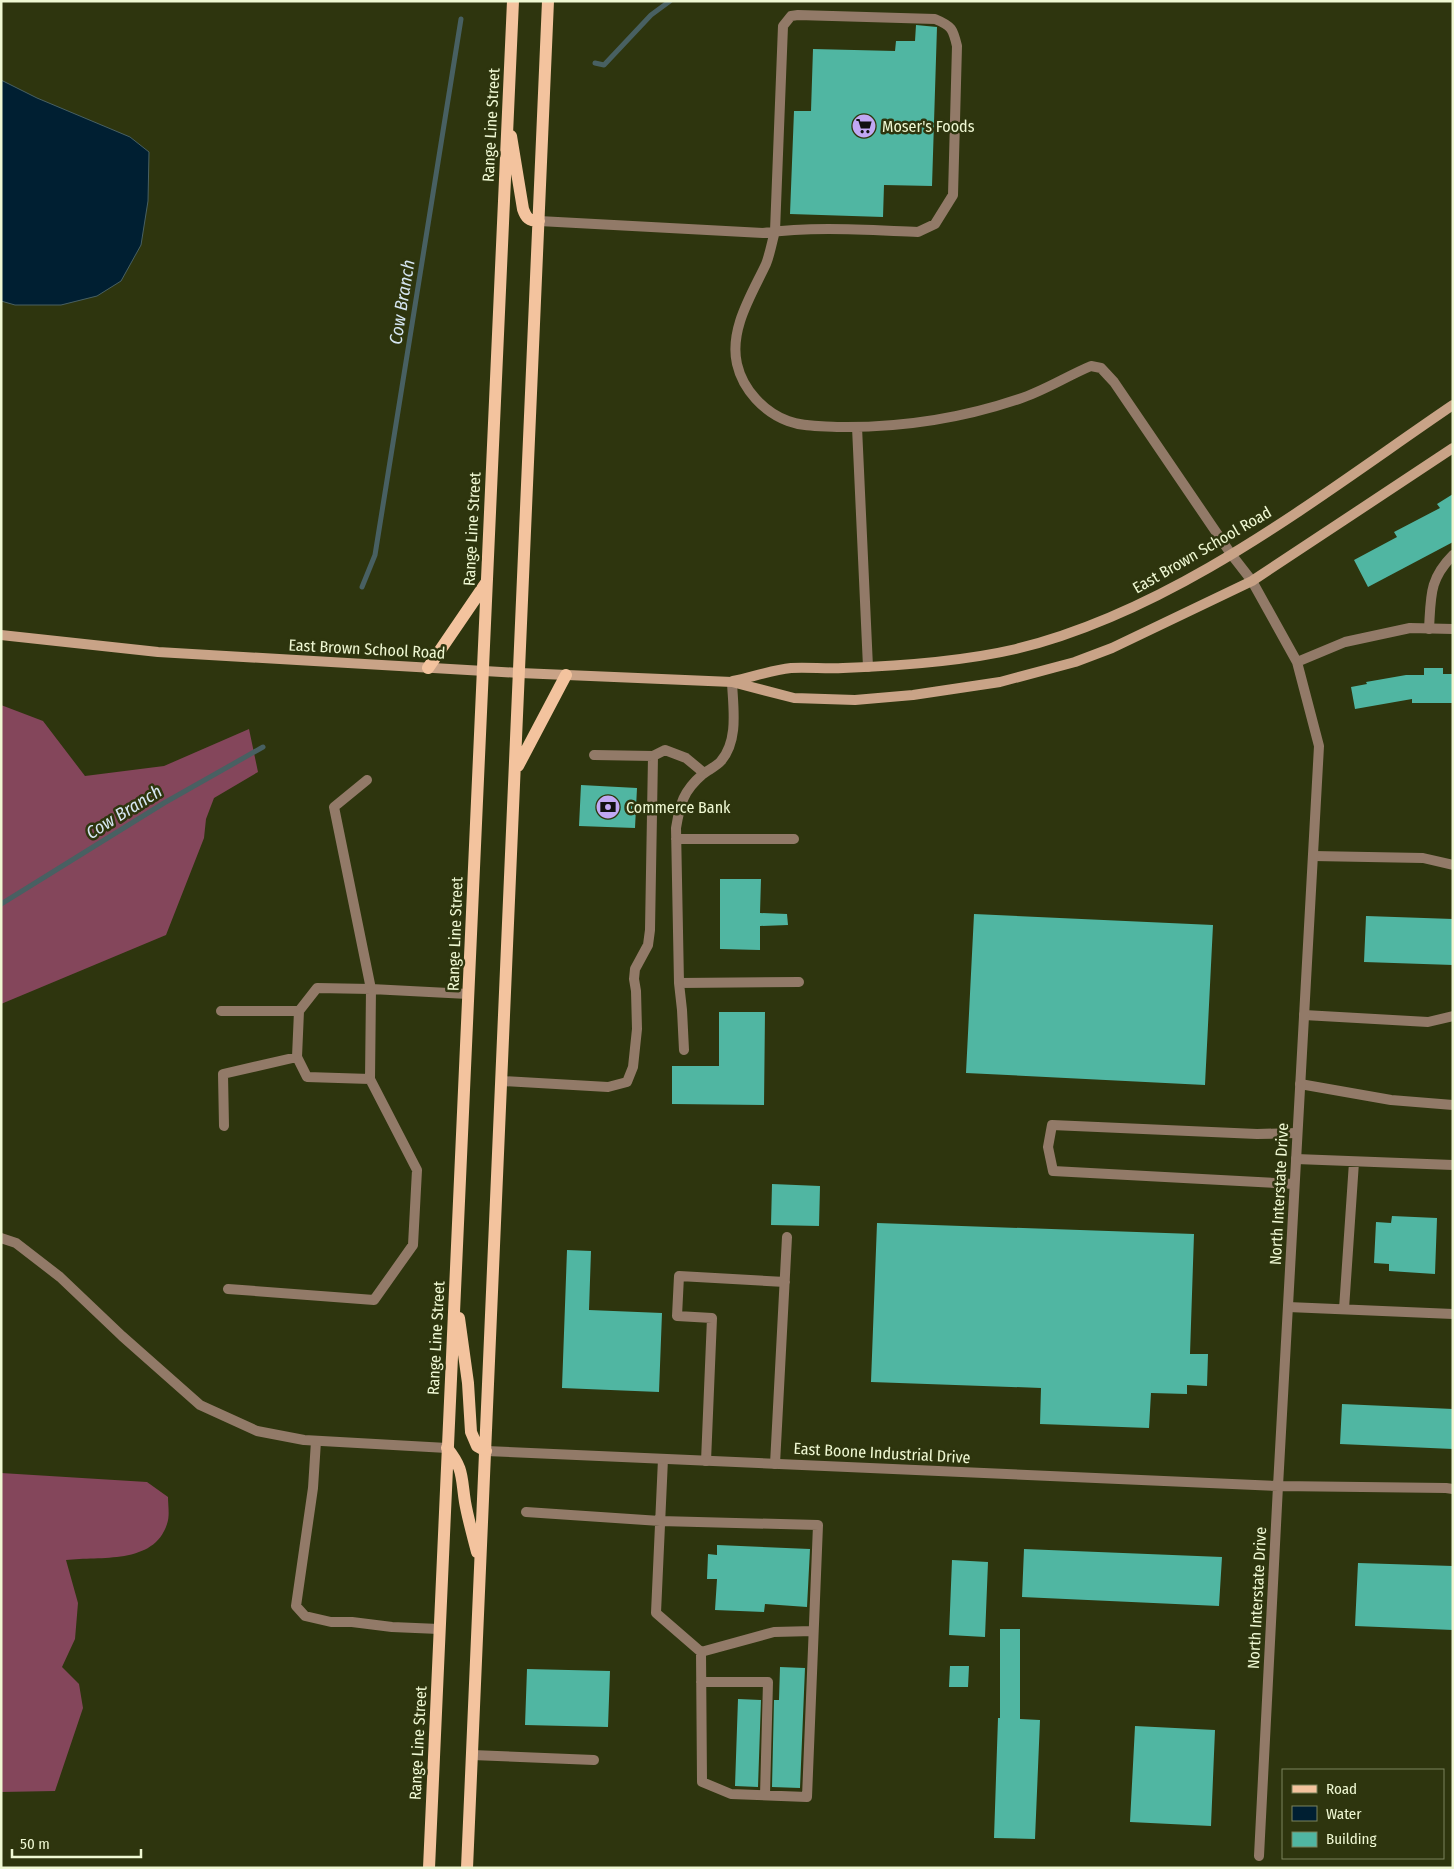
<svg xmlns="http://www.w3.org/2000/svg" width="1454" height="1869" font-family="'Fira Sans Condensed',sans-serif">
<rect width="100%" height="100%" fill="#2e350e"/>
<path fill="#84465b" d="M1,705L43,721L85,776L164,766L249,729L258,772L214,798L206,819L204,838L166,935L1,1004Z
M1,1473L147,1482L168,1497C168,1505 170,1516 167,1524C154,1565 100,1556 66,1560L78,1603L75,1639L62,1667L79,1684L83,1708L55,1791L1,1792Z"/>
<path fill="#001f32" stroke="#486062" d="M1,80L37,98L130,137L149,152L148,201L141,245L121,281L97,296L61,305H15L1,301Z"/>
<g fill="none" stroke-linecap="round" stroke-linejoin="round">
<path stroke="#486062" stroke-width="5" d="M595,63L604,65L651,15L670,1
M362,587L375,555L461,19
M1,904L164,803L263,747"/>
</g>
<path fill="#50b6a2" d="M916,25L937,27L932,186L884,185L883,217L790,214L794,111H811L813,49L895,51L896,41H915Z
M1453,494V542L1368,587L1354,560L1397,537L1394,532L1440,508L1437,504Z
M1424,668H1443V674H1453V703H1412V699L1355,709L1351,687L1367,684L1366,682L1406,675H1424Z
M581,785L637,788L635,828L579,826Z
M720,879H761L760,913L787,914L788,925L760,926V950L720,949Z
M974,914L1213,925L1205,1085L966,1073Z
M1366,916L1453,919V965L1364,962Z
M719,1012H765L764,1105L672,1104V1066H719Z
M772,1184L820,1186L819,1226L771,1225Z
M1392,1216L1437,1218L1435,1274L1389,1271V1264L1374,1263L1376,1222L1391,1223Z
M877,1223L1194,1234L1190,1354H1208L1207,1386L1187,1385V1394L1151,1393L1149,1428L1040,1424L1041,1388L871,1382Z
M567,1250L591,1251L589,1310L662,1313L659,1392L562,1388Z
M1342,1404L1453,1409V1449L1340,1444Z
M717,1545L810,1549L807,1607L765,1604L764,1612L715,1610L717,1579H707L708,1554L717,1555Z
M1024,1549L1222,1557L1219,1606L1022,1597Z
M952,1560L988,1562L985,1637L949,1635Z
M1358,1563L1453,1566V1630L1355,1626Z
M1000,1629H1020V1719L1040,1720L1035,1839L994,1838L998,1718H1000Z
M950,1666H969L968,1687H949Z
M780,1667L805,1668L800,1788L772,1787L774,1700H779Z
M527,1669L610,1671L608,1727L525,1725Z
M738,1699L761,1700L758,1787L735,1786Z
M1135,1726L1215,1730L1211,1826L1130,1822Z"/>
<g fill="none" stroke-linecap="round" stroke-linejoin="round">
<path stroke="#927a68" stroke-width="10" d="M539,221L763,233C815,226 866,230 918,232L935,224L953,195L957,46C953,29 952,26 935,19L798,15L791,16L783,26L775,231C772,242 770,254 766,264C752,294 729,329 737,364C743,390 764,412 788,421C804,427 821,426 837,427C899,428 960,419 1019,399C1044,391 1067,376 1091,366L1101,368L1114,382L1231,554
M857,427L868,667
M1429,629C1431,596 1429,579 1453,555
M594,755L653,756
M367,780L334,807L371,989L468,994
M676,839H794
M1313,856L1423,858L1453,865
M679,983L799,982
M221,1011H299
M1304,1015L1428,1022L1453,1016
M684,1050L682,1010L679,983L676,828C680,804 683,791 703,774C708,770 717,766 721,761C739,740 733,707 732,682
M502,1081L608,1087L627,1082L633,1067L637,1029L636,991L634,979L635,969L648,945L650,930L653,756L665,750L686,758L704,773
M1300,1084L1391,1100L1453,1105
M224,1126L223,1074L297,1057
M1296,1159L1453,1165
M1294,1184L1053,1171L1048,1147L1052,1125L1257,1134L1297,1133
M228,1289L374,1300L413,1245L417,1170L370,1079L371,989L317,988L299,1011L297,1057L307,1077L370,1079
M1288,1307L1453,1314
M1344,1309L1354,1162
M316,1441L313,1488L296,1606L305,1616L331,1622H352L392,1627L439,1629
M706,1461L712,1318L677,1316L679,1276L785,1282
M775,1464L787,1237
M526,1512L660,1521L818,1525L807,1797L731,1794L702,1782L701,1652L656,1613L663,1459
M701,1652L774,1632L813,1631
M701,1682H768L765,1795
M472,1755L594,1760"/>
<path stroke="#927a68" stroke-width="10" d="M1231,554L1252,581L1297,662L1319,746L1278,1486L1259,1856
M1297,662L1345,642L1410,628L1453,629
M1,1238L16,1243L60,1277L122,1336L200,1405L257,1431L304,1440L447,1448
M486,1451L1278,1486L1446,1488L1453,1489"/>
<path stroke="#c9a387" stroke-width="10" d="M1,635L158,652L520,673L732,682L794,698L855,700L913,695L1000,682L1075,662L1112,648L1252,581L1453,448
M733,681C752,677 772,670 791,668C808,667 826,669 843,668C900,666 960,662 1016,649C1176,610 1319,496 1453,405"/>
<path stroke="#f3c39e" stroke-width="12" d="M511,136L523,209C526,218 529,221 539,221
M428,668L486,583
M518,766L566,675
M459,1318L468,1383L471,1432L477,1446L486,1451
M447,1448C464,1469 461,1477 465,1502C468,1519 473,1536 477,1552
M429,1868L513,1
M467,1868L548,1"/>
</g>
<defs>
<symbol id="supermarket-disc" viewBox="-11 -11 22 22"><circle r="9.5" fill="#c1a8f3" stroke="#2e350e"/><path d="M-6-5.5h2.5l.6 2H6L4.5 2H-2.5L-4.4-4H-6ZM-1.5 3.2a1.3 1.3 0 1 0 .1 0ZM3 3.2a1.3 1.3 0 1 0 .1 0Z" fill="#111"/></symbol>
<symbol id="bank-disc" viewBox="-11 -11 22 22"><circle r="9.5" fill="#c1a8f3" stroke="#2e350e"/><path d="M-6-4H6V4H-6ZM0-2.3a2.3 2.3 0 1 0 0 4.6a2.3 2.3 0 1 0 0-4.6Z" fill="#111"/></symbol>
</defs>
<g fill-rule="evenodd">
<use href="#supermarket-disc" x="850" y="112" width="28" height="28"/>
<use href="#bank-disc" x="594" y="793" width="28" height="28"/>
</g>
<g text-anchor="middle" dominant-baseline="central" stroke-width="5" stroke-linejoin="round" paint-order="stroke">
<g font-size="16" fill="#eff8d3" stroke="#2e350e">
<text transform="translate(491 125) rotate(-87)">Range Line Street</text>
<text transform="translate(472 529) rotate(-87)">Range Line Street</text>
<text transform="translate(1202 550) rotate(-30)">East Brown School Road</text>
<text transform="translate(367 649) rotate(3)">East Brown School Road</text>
<text transform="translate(455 934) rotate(-88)">Range Line Street</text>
<text transform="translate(1279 1194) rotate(-87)">North Interstate Drive</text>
<text transform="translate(436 1338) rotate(-87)">Range Line Street</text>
<text transform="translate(882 1453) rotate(3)">East Boone Industrial Drive</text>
<text transform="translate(1257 1598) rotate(-87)">North Interstate Drive</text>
<text transform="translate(418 1743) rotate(-87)">Range Line Street</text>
</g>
<g font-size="16" fill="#eff8d3" stroke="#2e350e" text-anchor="start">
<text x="882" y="126">Moser's Foods</text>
<text x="626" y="807">Commerce Bank</text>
</g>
<g font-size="18" font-style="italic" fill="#d6e6f2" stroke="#2e350e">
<text transform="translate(402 302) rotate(-81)">Cow Branch</text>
<text transform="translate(124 812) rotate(-32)">Cow Branch</text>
</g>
</g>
<rect width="1454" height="1869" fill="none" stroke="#eff8d3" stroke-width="5"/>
<rect x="1282" y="1769" width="162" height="90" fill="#2e350e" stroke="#7b835d"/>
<rect x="1292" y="1785" width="25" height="8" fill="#f3c39e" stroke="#7b835d"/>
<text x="1326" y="1794" font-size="15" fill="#eff8d3">Road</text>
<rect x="1292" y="1806" width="25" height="15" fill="#001f32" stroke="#7b835d"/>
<text x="1326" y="1819" font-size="15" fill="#eff8d3">Water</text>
<rect x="1292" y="1832" width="25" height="15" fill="#50b6a2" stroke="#7b835d"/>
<text x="1326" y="1844" font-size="15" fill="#eff8d3">Building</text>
<path d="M12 1849v8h129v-8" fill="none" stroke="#eff8d3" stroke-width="2.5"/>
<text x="20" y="1849" font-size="15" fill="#eff8d3" stroke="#2e350e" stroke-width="4" paint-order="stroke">50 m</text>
</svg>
